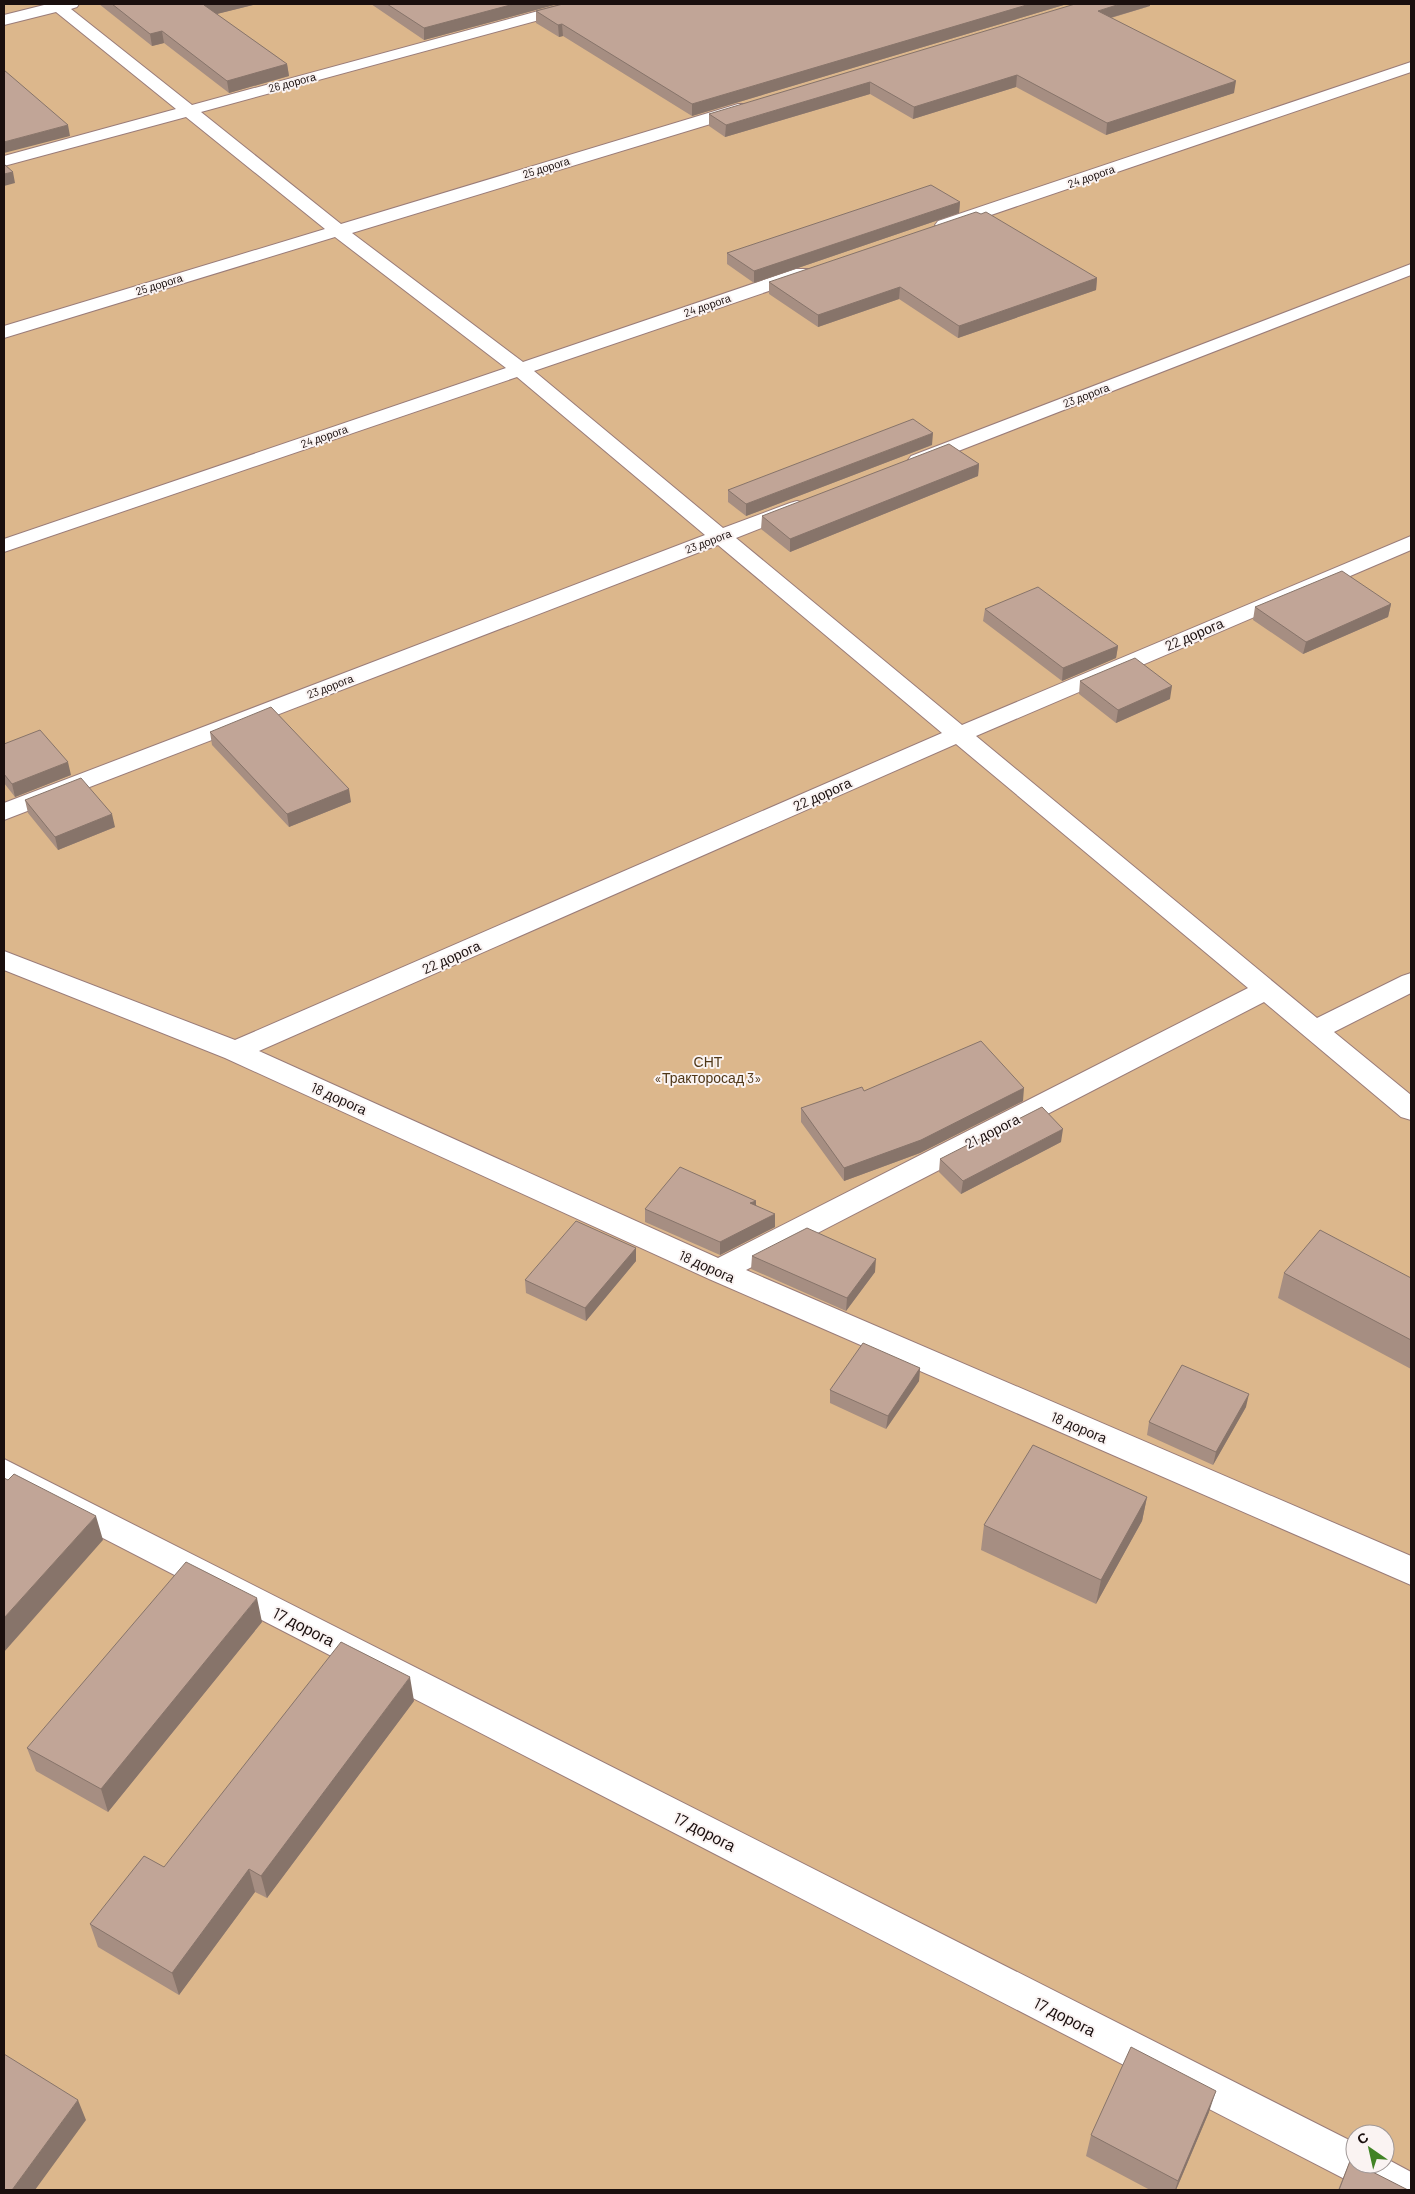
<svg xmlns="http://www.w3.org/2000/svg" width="1415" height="2194" font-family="Barlow,sans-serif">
<rect width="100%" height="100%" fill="#fce1dd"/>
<path fill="#dcb78c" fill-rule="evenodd" d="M4,4H1411V2190H4ZM1355,2134H1385V2164H1355Z"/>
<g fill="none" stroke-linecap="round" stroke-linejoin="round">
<defs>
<path id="street" d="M48,4H79L77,7L71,9L192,105L564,4H589L587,7L201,112L341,224L738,104H750L752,108L750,112L352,233L523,362L796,269H810L812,273L810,277L534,371L723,528L790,503L797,501L804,503L808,507L804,511L736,538L962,725L1411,536V550L976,736L1317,1018L1402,976L1411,973V993L1334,1032L1411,1095V1120L1401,1117L1264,1002L746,1270L1411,1556V1585L709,1279L225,1058L4,970V951L235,1040L942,733L718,545L4,820V803L705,535L517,377L4,552V539L506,368L335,237L4,338V326L325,229L186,117L4,166V156L176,109L56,12L4,25V15ZM956,744L1248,988L718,1258L259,1051Z
M1411,62V72L950,229H938L935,225L938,221Z
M1411,264V275L925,464L918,466L911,464L908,460L911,456Z
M4,1459L1355,2143V2164H1385V2158L1411,2172V2190H1366L4,1487Z"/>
</defs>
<use href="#street" stroke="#9a7c79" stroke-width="2"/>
<use href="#street" fill="#fff" fill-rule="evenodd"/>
</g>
<path fill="#a68e82" d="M99,4H257L216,14L287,64L289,76L229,93L164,43L152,46Z
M371,4H558L424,40Z
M1067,4L692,116L563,36L559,37L536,23V11Z
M1150,6L1111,18L1234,93L1106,135L1016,87L913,119L870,94L725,137L709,126V114Z
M960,202L959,213L754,283L727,264V253Z
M1097,278L1096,290L958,338L899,299L818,327L769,294V282Z
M932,445L746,516L728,502V490Z
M979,464L978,476L790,552L761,529L762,516Z
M1391,604L1388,617L1303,654L1253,620L1255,607Z
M985,609L1118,646L1116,658L1062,681L983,621Z
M1080,681L1170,699L1116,723L1079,694Z
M210,732L351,802L289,827L212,745Z
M4,744L71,775L15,797L4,783Z
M25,800L115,827L58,850L28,813Z
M864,1091L1023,1101L920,1153L844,1181L801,1122V1108Z
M1061,1142L961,1194L939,1172L940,1159Z
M756,1205L775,1227L720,1255L645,1222V1209Z
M636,1248V1261L586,1321L526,1293L525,1280Z
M752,1256L875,1272L846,1311L751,1269Z
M1284,1273L1411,1278V1369L1278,1298Z
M920,1368L919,1381L886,1429L830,1403V1390Z
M1246,1407L1213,1465L1147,1435L1149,1422Z
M1147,1497L1142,1521L1096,1604L981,1550L984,1525Z
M262,1622L108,1812L36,1771L27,1748Z
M414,1701L267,1898L255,1892L179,1995L98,1947L90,1924L164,1867Z
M1209,2112L1176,2190H1150L1086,2156L1091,2135Z
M1350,2161L1408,2190H1338Z"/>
<path fill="#87746a" d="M209,4H257L205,17L204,5Z
M514,4H558L424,40V28Z
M1030,4H1067L692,116V104Z
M1120,4H1150V6L1096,22L1098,11Z
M562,24L563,36L559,37L558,25Z
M162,31L164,43L152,46L150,34Z
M287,64L289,76L229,93L227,81Z
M1017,75L1016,87L913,119L914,107Z
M1236,81L1234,93L1106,135L1107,123Z
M870,82V94L725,137L726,125Z
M68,125L70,136L4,153V142Z
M13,172L15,183L4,186V174Z
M960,202L959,213L754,283V271Z
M1097,278L1096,290L958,338L959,326Z
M900,287L899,299L818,327V315Z
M933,433L932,445L746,516V504Z
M979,464L978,476L790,552V539Z
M1391,604L1388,617L1303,654L1306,642Z
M1118,646L1116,658L1062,681L1063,668Z
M1172,686L1170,699L1116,723L1118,710Z
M68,762L71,775L15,797L12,784Z
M349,789L351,802L289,827L287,814Z
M112,814L115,827L58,850L55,837Z
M1024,1088L1023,1101L920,1153L844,1181V1168Z
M1063,1129L1061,1142L961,1194L963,1181Z
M756,1201V1214L750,1203Z
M775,1214V1227L720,1255V1242Z
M636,1248V1261L586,1321L585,1308Z
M876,1259L875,1272L846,1311L847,1298Z
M920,1368L919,1381L886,1429L888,1416Z
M1249,1394L1246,1407L1213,1465L1216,1452Z
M1147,1497L1142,1521L1096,1604L1101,1580Z
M96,1516L103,1540L4,1652V1618Z
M257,1598L262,1622L108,1812L101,1789Z
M410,1677L414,1701L267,1898L261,1876Z
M249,1869L255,1892L179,1995L172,1973Z
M1216,2091L1209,2112L1176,2190H1175L1178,2181Z
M78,2100L86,2120L35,2190H12Z"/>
<path fill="#c1a597" stroke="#87746a" d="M112,4H209L204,5L287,64L227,81L162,31L150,34Z
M387,4H514L424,28Z
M563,4H1030L692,104L562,24L558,25L536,11Z
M1075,4H1120L1098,11L1236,81L1107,123L1017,75L914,107L870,82L726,125L709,114Z
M4,70L68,125L4,142Z
M4,164L13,172L4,174Z
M931,185L960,202L754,271L727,253Z
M976,212L981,214L986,212L1097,278L959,326L900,287L818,315L769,282Z
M913,419L933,433L746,504L728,490Z
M949,444L979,464L790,539L762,516Z
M1342,571L1391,604L1306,642L1255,607Z
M1038,587L1118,646L1063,668L985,609Z
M1135,658L1172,686L1118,710L1080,681Z
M271,707L349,789L287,814L210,732Z
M40,730L68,762L12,784L4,774V744Z
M81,778L112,814L55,837L25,800Z
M981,1041L1024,1088L921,1140L844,1168L801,1108L862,1087L864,1091Z
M1042,1107L1063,1129L963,1181L940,1159Z
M680,1167L756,1201L750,1203L775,1214L720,1242L645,1209Z
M576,1221L636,1248L585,1308L525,1280Z
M807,1228L876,1259L847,1298L752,1256Z
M1320,1230L1411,1278V1340L1284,1273Z
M863,1343L920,1368L888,1416L830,1390Z
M1182,1365L1249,1394L1216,1452L1149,1422Z
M1033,1445L1147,1497L1101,1580L984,1525Z
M14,1474L96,1516L4,1618V1478L8,1480Z
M186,1562L257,1598L101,1789L27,1748Z
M341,1642L410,1677L261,1876L249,1869L172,1973L90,1924L144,1856L164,1867Z
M1131,2047L1216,2091L1178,2181L1091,2135Z
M4,2054L78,2100L12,2190H4Z
M1350,2161L1355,2163V2164H1357L1408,2190H1339Z"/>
<g text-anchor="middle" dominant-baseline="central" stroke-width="4" stroke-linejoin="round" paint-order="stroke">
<g font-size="11" fill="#1a0f0e" stroke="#faf3f2">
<text transform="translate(292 82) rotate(-15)">26 дорога</text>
<text transform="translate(546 167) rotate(-17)">25 дорога</text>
<text transform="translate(1091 176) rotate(-19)">24 дорога</text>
<text transform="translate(159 284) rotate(-17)">25 дорога</text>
<text transform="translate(707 305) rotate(-19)">24 дорога</text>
<text transform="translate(1086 395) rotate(-21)">23 дорога</text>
<text transform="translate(324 436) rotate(-19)">24 дорога</text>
<text transform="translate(708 541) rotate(-21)">23 дорога</text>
<text transform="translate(330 686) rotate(-21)">23 дорога</text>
</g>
<g font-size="14" fill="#1a0f0e" stroke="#faf3f2">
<text transform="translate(1194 634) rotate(-23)">22 дорога</text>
<text transform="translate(822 794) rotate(-24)">22 дорога</text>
<text transform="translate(451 957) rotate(-24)">22 дорога</text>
<text transform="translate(339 1098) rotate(24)">18 дорога</text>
<text transform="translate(992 1131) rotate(-27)">21 дорога</text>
<text transform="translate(707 1266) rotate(24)">18 дорога</text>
<text transform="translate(1079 1427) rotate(23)">18 дорога</text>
</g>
<g font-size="14" fill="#4f3717" stroke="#faf3f2">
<text x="708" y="1061">СНТ<tspan x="708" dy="16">«Тракторосад 3»</tspan></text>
</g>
<g font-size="16" fill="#1a0f0e" stroke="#faf3f2">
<text transform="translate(304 1626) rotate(27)">17 дорога</text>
<text transform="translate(705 1831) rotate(27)">17 дорога</text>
<text transform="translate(1065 2016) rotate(27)">17 дорога</text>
</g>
</g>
<rect width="1415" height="2194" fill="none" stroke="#1a0f0e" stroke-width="10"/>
<g transform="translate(1370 2149) rotate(326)"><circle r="24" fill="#faf3f2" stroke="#a09897"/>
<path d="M0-4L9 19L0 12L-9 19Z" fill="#418325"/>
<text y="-8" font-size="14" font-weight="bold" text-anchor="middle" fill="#1a0f0e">С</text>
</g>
</svg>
